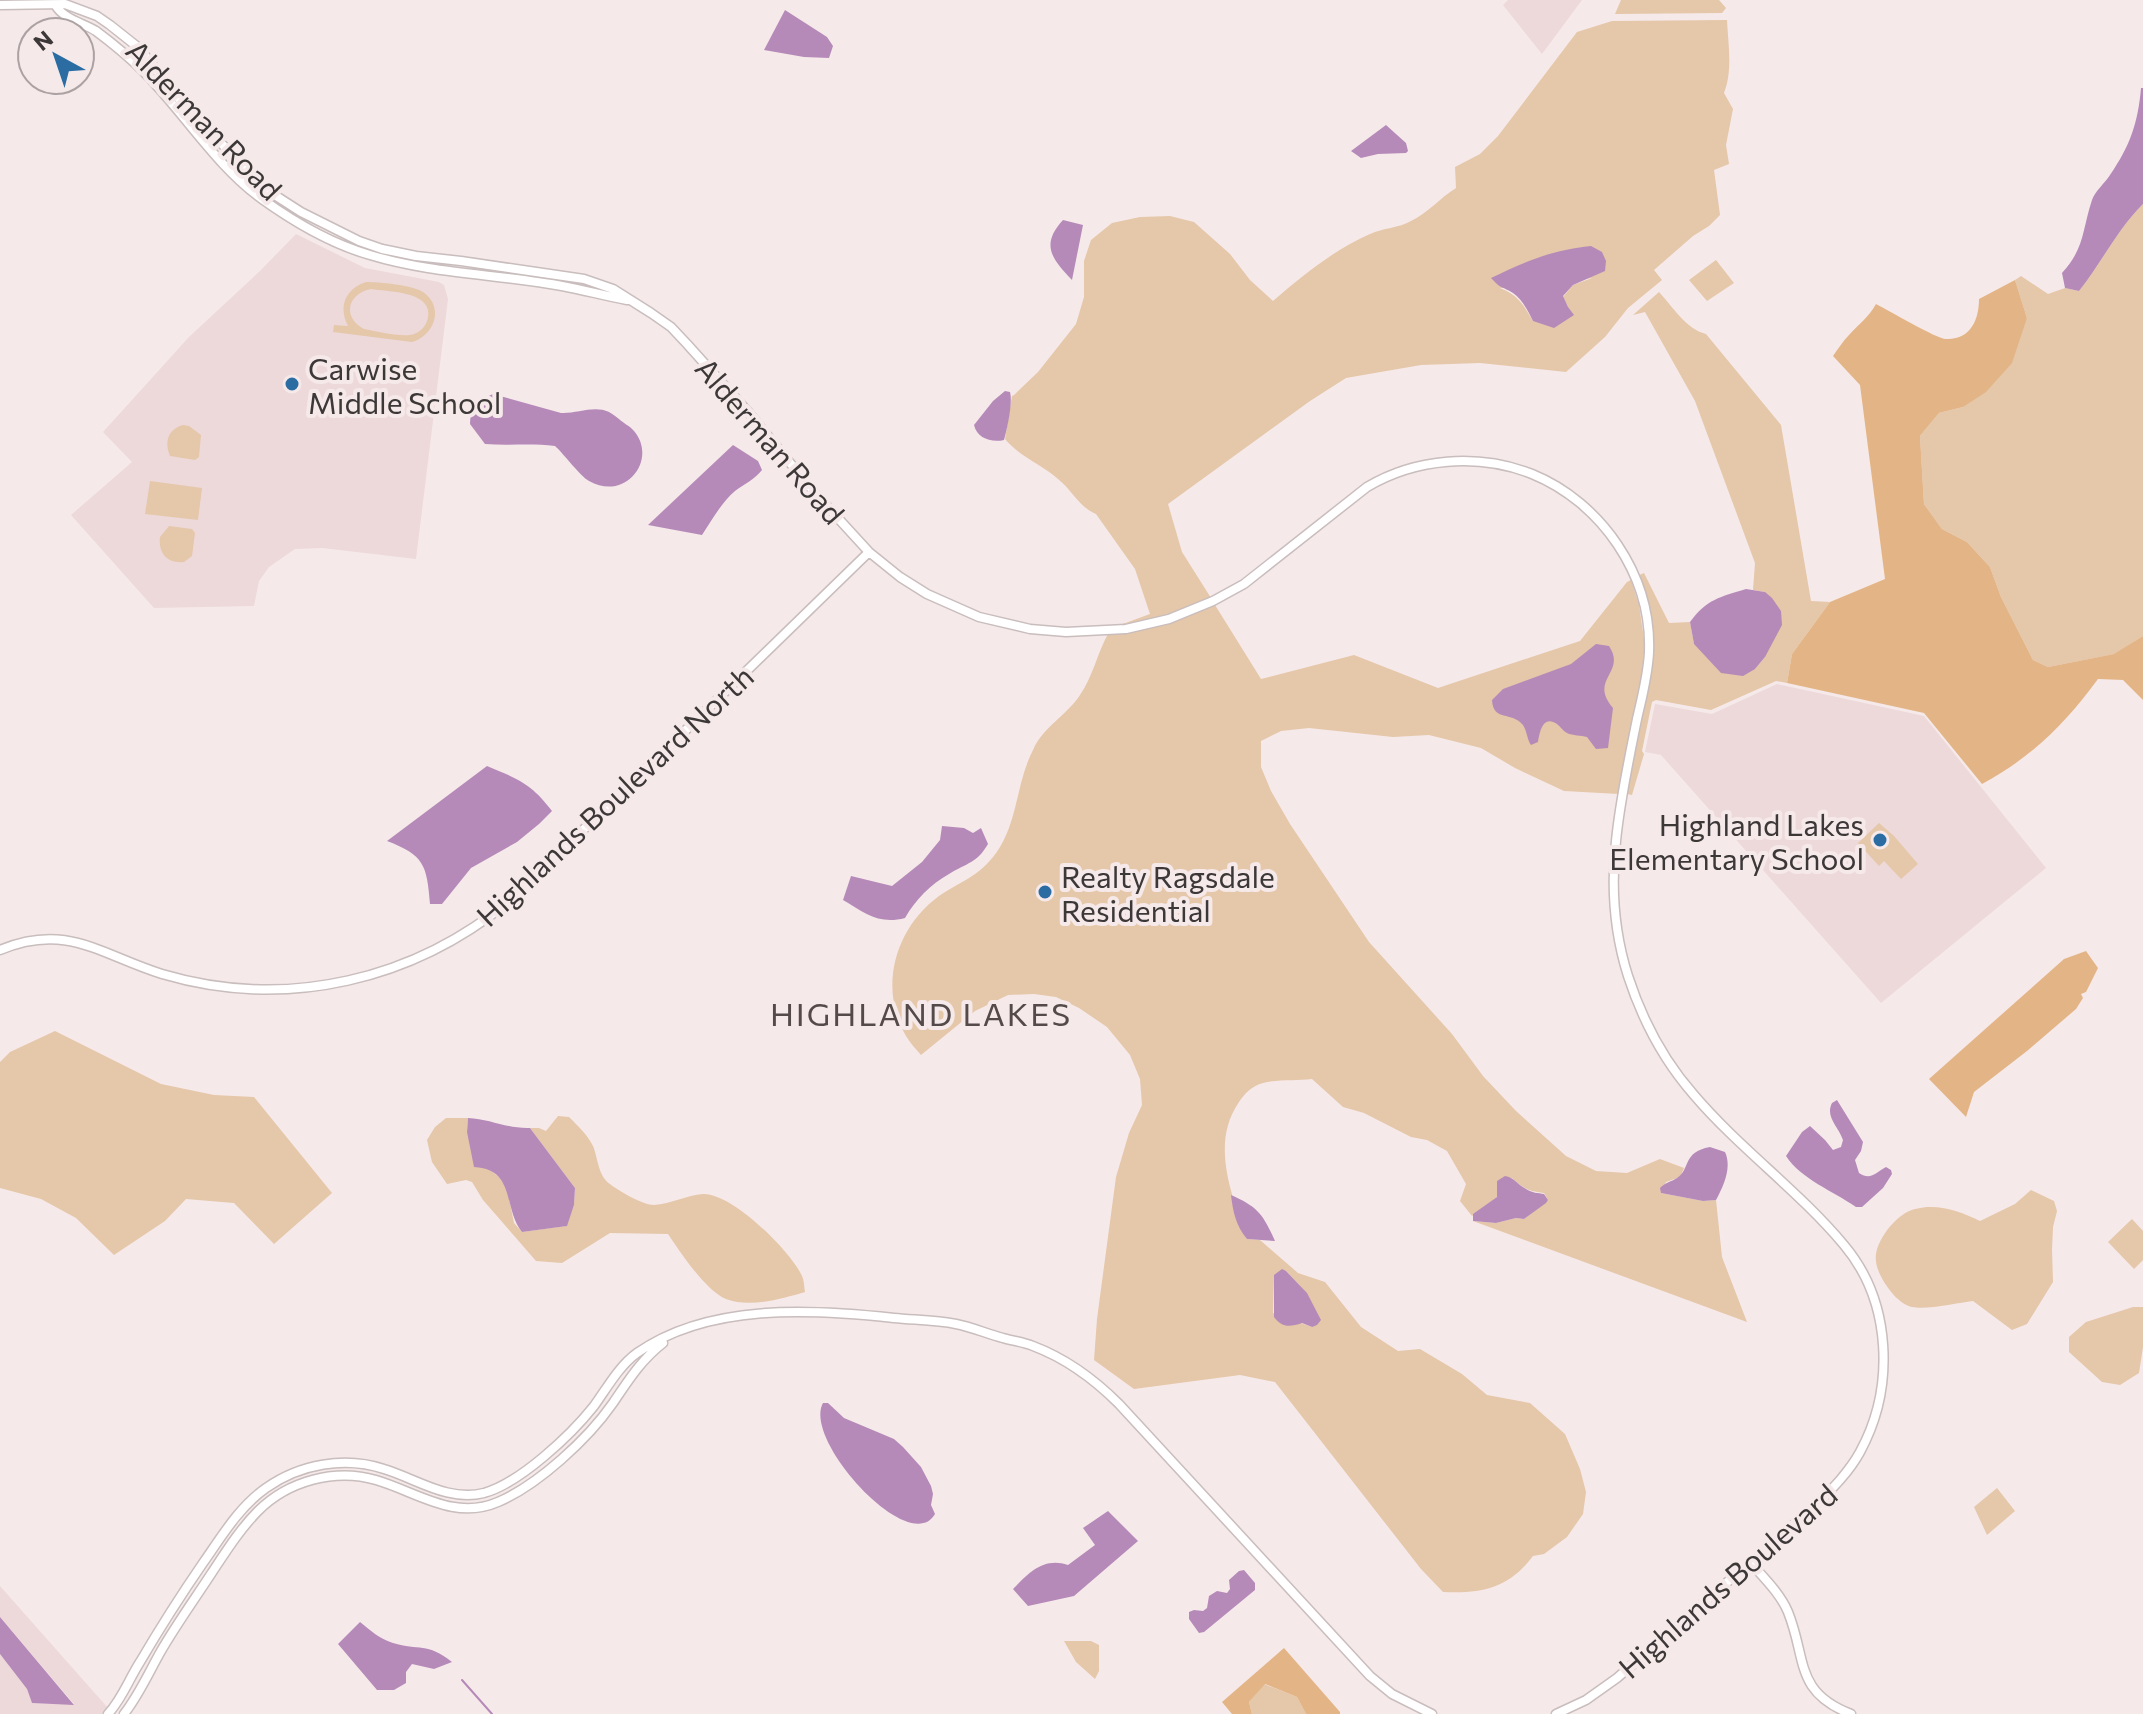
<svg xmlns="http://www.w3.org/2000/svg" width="2143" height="1714" font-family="Commissioner,sans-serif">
<rect width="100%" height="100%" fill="#f6e9ea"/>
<path fill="#edd9da" d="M1508,0H1582L1542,54L1503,5Z
M296,234L365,268L439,282L444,285L448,299L416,559L322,548L295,549L269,567L259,581L254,606L154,608L71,515L132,462L103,432L189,337L261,270Z
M1777,684L1924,716L2046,868L1881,1003L1661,755L1645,752L1655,704L1712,714Z
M0,1586L108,1708L102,1714H0V1654L27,1689L32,1703L74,1704L0,1617Z"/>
<path fill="#e5c7a9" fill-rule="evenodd" d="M1621,0H1719L1726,8L1722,13L1615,14Z
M1727,20C1728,43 1733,71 1724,93L1733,109L1726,145L1729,164L1714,170L1720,215L1709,226L1693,236L1654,270L1662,280L1628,308L1605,337L1566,372L1480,363L1421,365L1346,378L1310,401L1168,504L1182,552L1211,598L1168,615L1120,625L1150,614L1135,569L1096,514C1079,507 1072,490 1058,479C1041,464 1020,457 1005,439L1012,396L1014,395L1038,372L1076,324L1084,297V261L1091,240L1112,223L1140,217L1170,216L1194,222L1230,254L1250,280L1273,301C1302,276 1335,249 1370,234C1383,228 1399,228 1411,221C1429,212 1440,198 1456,188L1455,167L1480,154L1498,136L1577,32L1612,21ZM1592,278L1573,285L1563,297L1568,307L1533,321C1523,304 1518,295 1500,288Z
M2143,204V636L2115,654L2048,667L2033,660L2001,597L1990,567L1967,542L1942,529L1924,504L1920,436L1939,413L1963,407L2027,318L2015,280L2021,276L2048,294L2065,288L2079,291C2102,262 2117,230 2143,204Z
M1716,260L1734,283L1707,301L1689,280Z
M366,282C379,282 412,285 423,292C445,307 434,336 412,342L333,332L334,325L348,326C338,307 345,289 366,282ZM371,289C389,292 437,291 427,321C425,327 420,332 414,334C403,338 376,331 364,329C342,317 347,294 371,289Z
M1659,292C1673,307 1686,329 1706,334L1781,425L1811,601L1830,602L1792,654L1787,683L1776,681L1711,710L1656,700L1652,702L1642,751L1644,754L1632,795L1627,794L1648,690L1653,647L1637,576L1644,573L1669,623L1690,622L1694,644L1755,669L1765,657V592L1753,590L1755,563L1695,401L1645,312L1633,315Z
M183,425L189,426L201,435L199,457L195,460L170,456C164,442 168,429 183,425Z
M150,481L202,488L198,520L145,514Z
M169,526L192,529L195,533L192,556L184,562C167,564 158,553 160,537Z
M1631,580L1639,605L1645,646L1640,688L1619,794L1564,791L1515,768L1481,748L1429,735L1393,737L1309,728L1281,731L1261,741V767L1271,791L1290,824L1369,942L1452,1034L1483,1076L1516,1111L1566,1156L1596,1171L1627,1173L1660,1159L1684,1168L1680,1177L1666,1182L1661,1193L1703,1201L1716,1200L1722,1257L1747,1322L1473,1221L1496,1223L1516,1218L1524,1219L1548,1200L1544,1193C1528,1191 1524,1189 1512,1178L1497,1181V1197L1472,1216L1460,1201L1466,1184L1447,1151L1427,1140L1411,1137L1364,1113L1343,1107L1312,1079C1297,1081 1278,1079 1263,1083C1252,1086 1245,1093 1239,1102C1210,1144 1232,1195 1247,1239L1260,1240L1298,1273L1325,1282L1361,1327L1398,1351L1420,1349L1462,1374L1487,1395L1530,1403L1565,1434L1580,1469L1586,1492L1583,1514L1567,1537L1544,1554L1533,1556C1509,1588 1482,1594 1443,1592L1421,1569L1275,1382L1240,1375L1134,1389L1094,1360L1097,1319L1116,1177L1129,1133L1142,1105L1140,1079L1130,1055L1107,1027L1079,1008L1056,997L1034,994L1008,995L975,1011L921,1055C916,1049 910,1043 906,1036C878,988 895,928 939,896C964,879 982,876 1000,847C1018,817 1017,781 1033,750C1043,727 1067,715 1080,695C1093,676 1097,654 1108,634C1146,631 1180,620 1215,605L1261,679L1354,655L1438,688L1580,641L1627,582ZM1286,1271C1309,1295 1310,1293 1312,1327L1273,1313L1274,1276Z
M1879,823L1894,836L1918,864L1901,879L1884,861L1879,866L1858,843Z
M55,1031L161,1084L214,1095L254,1097L332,1193L274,1244L234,1203L186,1199L165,1221L114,1255L76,1218L41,1199L0,1188V1062L10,1052Z
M558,1116L569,1117C578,1126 587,1134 593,1146C598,1158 598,1176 610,1184C619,1191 643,1205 654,1205C671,1204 687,1195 703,1194C732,1193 788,1249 801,1274C804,1279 804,1285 805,1292C781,1299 750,1308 726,1299C706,1291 680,1252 668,1234L610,1233L562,1263L536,1261L483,1200L472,1182L466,1180L447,1184L432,1162L427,1140L435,1127L446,1118H468L467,1132L486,1167L499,1177L507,1188L514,1223L522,1232L566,1226L574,1205L575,1188L530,1128H539L546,1131Z
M2031,1190L2054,1201L2057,1211L2053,1227L2052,1250L2053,1282L2027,1324L2012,1330L1973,1301C1957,1303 1927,1310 1912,1307C1905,1306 1896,1298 1892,1293C1884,1283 1874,1268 1876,1254C1879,1236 1898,1213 1915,1209C1938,1203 1960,1211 1980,1221L2015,1204Z
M2132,1219L2143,1231V1260L2134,1269L2108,1242Z
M2133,1307H2143V1347L2139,1373L2120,1385L2102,1382L2069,1352V1337L2086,1322Z
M1997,1488L2015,1511L1987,1535L1974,1507Z
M1064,1641H1091L1099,1645V1671L1095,1679L1076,1662Z
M1264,1684L1297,1697L1306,1714H1252L1249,1702Z"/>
<path fill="#e3b586" d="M2015,280L2027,318L2012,363L1986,392L1963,407L1939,413L1920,436L1924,504L1942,529L1967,542L1990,567L2001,597L2033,660L2048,667L2114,654L2143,636V700L2123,680L2098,679C2065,724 2032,757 1982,784L1924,713L1787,683L1792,654L1830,602L1885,579L1860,385L1833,356C1838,349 1843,341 1849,335C1859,324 1869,317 1876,304C1888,310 1937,339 1946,339C1971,340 1979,319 1979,299Z
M2086,951L2098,968L2086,992L2081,994L2083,998L2076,1009L2027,1051L1974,1092L1966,1117L1929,1079L2064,959Z
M1284,1648L1340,1712V1714H1306L1297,1697L1265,1684L1249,1702L1252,1714H1232L1222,1702Z"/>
<path fill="#b58ab9" d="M785,10L827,37L833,46L829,58L804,57L764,50Z
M2141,88H2143V204C2117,230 2102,262 2079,291L2065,288L2062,273C2085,248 2082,230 2092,200C2095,191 2105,183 2110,175C2130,146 2138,123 2141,88Z
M1386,125L1406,143L1408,151L1406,153L1378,154L1361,158L1351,151Z
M1063,220L1083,225L1072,280C1052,259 1040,245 1063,220Z
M1591,246L1602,252L1606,261L1605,271L1573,285L1563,296L1568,307L1574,315L1554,328L1533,321C1528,311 1522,299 1513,293C1502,286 1502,290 1491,278C1526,261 1552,250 1591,246Z
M1005,391L1010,392C1013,403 1007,429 1004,440C991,443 977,438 974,425L993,401Z
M493,394L561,413C576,414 594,405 609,412C613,414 616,417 619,419C623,423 630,426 634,431C658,459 626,502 589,481C580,476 564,454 555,446C531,443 509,446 485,444L470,424L471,408L482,399Z
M733,445L758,461L762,470C754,480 744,484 735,491C721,503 712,520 702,535L648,525Z
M1746,589L1765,592L1772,598L1781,611L1782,625L1765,657L1755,669L1743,676L1721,673L1694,644L1690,622C1707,599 1720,597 1746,589Z
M1596,644L1609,646C1627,673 1588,679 1613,708L1608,748L1596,749L1587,737C1581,735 1573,736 1567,733C1563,731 1561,727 1557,724C1543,715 1540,731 1538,742L1531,745C1527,739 1527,731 1523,725C1512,711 1493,722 1492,700L1503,689L1571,664Z
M487,766C518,779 531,783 552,811L539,824L517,842L471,868L442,904H430C427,865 424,855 387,841Z
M942,826L964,828L973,833L981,828L988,844C977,863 967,863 949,874C930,885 916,899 905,918C879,925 865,913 843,900L851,876L892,886L922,862L940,840Z
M1837,1100L1863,1142L1861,1151L1855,1160L1859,1173C1871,1181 1876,1172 1886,1167L1891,1170L1892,1174L1883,1188L1862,1207H1856C1833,1191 1801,1179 1786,1156L1802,1132L1810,1126L1825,1140L1833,1150L1841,1147L1843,1140C1838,1126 1825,1117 1832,1103Z
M468,1118C490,1119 508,1129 530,1128L575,1188L574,1205L567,1226L522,1232C503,1209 516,1169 474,1167L467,1132Z
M1710,1147L1725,1152C1732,1167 1724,1185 1716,1200L1703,1201L1661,1193L1660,1188C1666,1182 1671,1182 1677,1178C1691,1169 1682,1152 1710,1147Z
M1505,1176C1514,1177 1518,1185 1526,1189C1532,1193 1538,1193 1544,1194L1548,1200L1546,1203L1524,1219L1516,1218L1496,1223L1473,1221V1214L1497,1197V1181Z
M1231,1195C1258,1207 1263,1214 1275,1241L1247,1239C1236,1226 1233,1212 1231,1195Z
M1282,1269L1286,1271L1307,1293L1321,1320L1317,1325L1312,1327L1302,1323C1290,1327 1282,1328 1274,1317V1275Z
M823,1403H828L844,1418L894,1439L903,1447L921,1467L931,1486L933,1494L931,1505L935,1514C910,1558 802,1440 823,1403Z
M1108,1511L1138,1541L1074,1596L1028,1606L1013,1589C1029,1573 1043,1557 1068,1565L1095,1545L1083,1528Z
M1244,1570L1255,1583V1590L1204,1632L1199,1633L1189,1619V1612L1194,1610L1203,1611L1207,1608L1209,1596L1217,1591L1227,1593L1230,1589L1229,1580L1239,1571Z
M0,1617L74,1705L32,1703L27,1689L0,1654Z
M360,1622C371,1631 380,1639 393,1643C419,1651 427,1642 452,1662L434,1669L412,1664L406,1672V1683L394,1690H377L338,1644Z"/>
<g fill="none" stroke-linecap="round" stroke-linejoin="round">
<path stroke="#b58ab9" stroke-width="2" d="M462,1680L492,1714"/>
<defs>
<path id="minor" d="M0,5L65,4L97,16L110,25L139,48L184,105L250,173L273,194L301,212L359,241L382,249L416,256L461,261L584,279L613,289L651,313L671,327L687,344L749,413L814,492L869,552L900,577L927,594L979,617L1030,629L1066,632L1126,629L1169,619L1213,601L1244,584L1367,487C1416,458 1478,453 1532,474C1601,502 1652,575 1649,652C1648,675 1642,697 1637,719C1629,759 1620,800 1616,841C1611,886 1614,932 1628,976C1642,1019 1664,1061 1694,1095C1740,1149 1799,1191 1844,1245C1892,1302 1895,1388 1860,1452C1849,1472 1833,1488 1817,1504L1617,1678L1586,1700L1556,1714
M56,6C64,19 83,23 96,31C112,43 128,56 142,70C183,111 215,165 262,199C294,222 332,244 370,255C432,274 498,274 562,286C584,290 605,296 627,300
M0,950C67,922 101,955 162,974C287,1011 416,980 514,897L869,552
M1750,1562C1763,1577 1780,1593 1788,1612C1807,1659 1794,1692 1851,1714
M108,1714C122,1699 129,1679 140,1662C160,1628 181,1595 203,1563C222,1536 239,1507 266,1488C300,1464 345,1456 384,1469C417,1479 448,1502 484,1493C520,1483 571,1435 594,1406C607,1388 619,1366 637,1353C708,1303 811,1309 894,1318C914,1320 936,1320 956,1324C972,1327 987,1334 1003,1338C1013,1341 1023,1342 1033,1346C1065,1358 1095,1380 1119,1404L1370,1676L1392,1694L1432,1714
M124,1714C139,1695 149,1672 161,1651C176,1625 194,1600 211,1574C225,1553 240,1529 258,1511C288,1481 335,1468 376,1480C417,1492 454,1521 498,1502C538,1485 588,1439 613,1403C628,1381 641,1360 663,1343"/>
</defs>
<use href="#minor" stroke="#c9bdbd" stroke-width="11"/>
<use href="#minor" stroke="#fff" stroke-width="8"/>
</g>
<g fill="#2b6da3" stroke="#f6e9ea" stroke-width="3">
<circle cx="292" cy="384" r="8"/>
<circle cx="1880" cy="840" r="8"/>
<circle cx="1045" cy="892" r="8"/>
</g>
<g text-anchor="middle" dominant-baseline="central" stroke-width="8" stroke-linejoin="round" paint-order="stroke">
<g font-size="30" fill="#3d3838" stroke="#f6e9ea">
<text transform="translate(205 119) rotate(46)">Alderman Road</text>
<text transform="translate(771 440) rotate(49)">Alderman Road</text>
<text transform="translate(614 795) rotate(-43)">Highlands Boulevard North</text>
<text transform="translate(1727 1580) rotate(-41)">Highlands Boulevard</text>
</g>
<g font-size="30" fill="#3d3838" stroke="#f6e9ea" text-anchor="start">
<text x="308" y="367">Carwise<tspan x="308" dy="34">Middle School</tspan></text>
<text x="1864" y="823" text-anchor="end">Highland Lakes<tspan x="1864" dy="34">Elementary School</tspan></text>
<text x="1061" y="875">Realty Ragsdale<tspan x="1061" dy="34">Residential</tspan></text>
</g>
<g font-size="32" letter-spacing="2" fill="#544a4a" stroke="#f6e9ea">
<text x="921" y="1013">HIGHLAND LAKES</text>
</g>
</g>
<g transform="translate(56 56) rotate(320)"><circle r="38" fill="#f6e9ea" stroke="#aca2a3" stroke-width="2"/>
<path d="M0-6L14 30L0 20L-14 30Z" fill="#2b6da3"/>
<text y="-12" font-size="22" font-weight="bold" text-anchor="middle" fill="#3d3838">N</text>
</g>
</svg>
